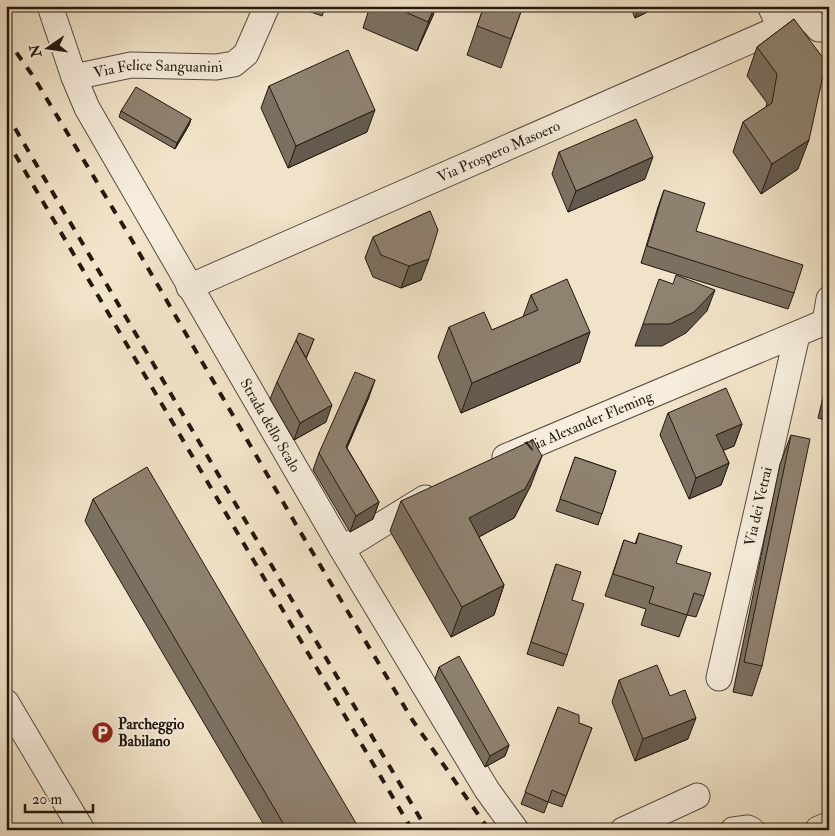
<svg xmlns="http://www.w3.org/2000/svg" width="835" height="836" font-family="'IM FELL Double Pica',serif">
<rect width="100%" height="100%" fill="#f1e3c9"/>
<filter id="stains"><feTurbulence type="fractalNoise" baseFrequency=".004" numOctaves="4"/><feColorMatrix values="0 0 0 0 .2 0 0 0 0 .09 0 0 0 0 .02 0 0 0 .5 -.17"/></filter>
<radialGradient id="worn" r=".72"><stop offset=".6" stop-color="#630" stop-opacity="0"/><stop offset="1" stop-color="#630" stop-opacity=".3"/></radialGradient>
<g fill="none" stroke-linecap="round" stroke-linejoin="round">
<defs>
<g id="minor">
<path id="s1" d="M50,6L74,77L87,108L342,549L487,790L516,830"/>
<path d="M770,6L780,27"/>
<path d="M805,6L807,16L819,29H829"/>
<path id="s2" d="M74,77L131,65L216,67L234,64L246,54L267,6"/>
<path id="s3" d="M189,287L807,16"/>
<path id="s4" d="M505,457L825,322L829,299"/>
<path d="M342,549L425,498"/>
<path id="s5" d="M719,678L797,335"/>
<path d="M6,702L82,830"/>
<path d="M623,830L697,796"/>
<path d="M733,830L748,828L752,830"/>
</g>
<path id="major" d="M819,830L829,826"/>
</defs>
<use href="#minor" stroke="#574b3e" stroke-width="27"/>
<use href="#major" stroke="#24180f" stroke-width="29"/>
<use href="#minor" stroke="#f6eddc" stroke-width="25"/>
<use href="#major" stroke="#f1e3c9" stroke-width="28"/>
<path stroke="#24180f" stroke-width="4" stroke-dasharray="9 9" stroke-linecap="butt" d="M6,38L33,76L130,237L298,528L413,721L489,830
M6,113L427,830
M6,139L412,830"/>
</g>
<path fill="#7b7060" stroke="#24180f" d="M212,6H221L220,9Z
M294,6H326L322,16Z
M370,6H436L417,51L363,28Z
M484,6H523L501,68L467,55Z
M630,6H660L635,18Z
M794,19L798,169L761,194L733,152L743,122L766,107L767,103L747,76L757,47Z
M269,86L367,132L288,168L261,108Z
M121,111L191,119L189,125L175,149L119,117Z
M559,152L645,179L568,212L552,174Z
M664,190L696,231L794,293L788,309L641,263L658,207Z
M430,211L421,280L401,288L373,277L365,258L373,237Z
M531,295L580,362L461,413L438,357L449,327L492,330L523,317Z
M314,339L306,359L326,422L294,440L270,399L277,382Z
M829,372V421L818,418Z
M369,397L347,448L379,502L373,519L350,532L313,470L319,453Z
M668,413L742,424L734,446L723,450L729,463L721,485L689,499L660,435Z
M791,435L762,666L752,696L733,692L780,464Z
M575,457L616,471L598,525L556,511Z
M531,485L514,518L479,537L504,585L494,615L451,637L390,531L401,501Z
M93,499L360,830H267L85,521Z
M639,533L676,563L704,596L696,617L687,615L679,637L641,625L646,609L605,596L624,540L635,544Z
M556,564L572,600L567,655L563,666L527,654Z
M439,667L509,745L505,756L485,767L435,679Z
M619,680L688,739L635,761L612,702Z
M558,707L579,723L592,728L562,807L548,802L544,813L521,804Z"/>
<path fill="#645b4e" stroke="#24180f" d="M435,6H436L433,16L417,51Z
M640,6H660L635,18Z
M375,110L367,132L288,168L296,146Z
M191,119L189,125L175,149L177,143Z
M809,140L798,169L761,194L772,164Z
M653,157L645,179L568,212L576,191Z
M429,259L421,280L401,288L409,266Z
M715,290L707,311L686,333L662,346H635L643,324Z
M590,332L580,362L461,413L472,383Z
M375,380L369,397L340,463L346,447Z
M332,405L326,422L294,440L300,423Z
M742,424L734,446L708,457L716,435Z
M542,456L531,485L514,518L458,548L469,518Z
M729,463L721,485L689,499L696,478Z
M379,502L373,519L350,532L356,516Z
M504,585L494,615L451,637L462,607Z
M696,718L688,739L635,761L643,739Z
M509,745L505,756L485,767L490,756Z"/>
<path fill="#8f8270" stroke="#24180f" d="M392,6H435L428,22Z
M484,6H523L511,39L477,26Z
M794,19L826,62L809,140L772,164L743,122L772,103L777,74L757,47Z
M348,50L375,110L296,146L269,86Z
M136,87L191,119L177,143L121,111Z
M636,119L653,157L576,191L559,152Z
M664,190L705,203L696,231L803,265L794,293L647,246Z
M430,211L438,230L429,259L409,266L381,255L373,237Z
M676,275L715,290L694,312L670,324H643L659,279L673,284Z
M567,279L590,332L472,383L449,327L484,312L492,330L538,310L531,295Z
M299,333L314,339L306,358L296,340Z
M296,340L332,405L300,423L277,382Z
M355,372L375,380L346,447L379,502L356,516L319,453Z
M726,388L742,424L716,435L729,463L696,478L668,413Z
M791,435L810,439L762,666L744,662Z
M533,440L542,456L525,489L469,518L504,585L462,607L401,501Z
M575,457L616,471L602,514L560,499Z
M147,467L360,830H287L93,499Z
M639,533L682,546L676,563L711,573L704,596L694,593L687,615L649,603L654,587L613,574L624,540L636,544Z
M556,564L581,572L572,600L584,604L567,655L531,642Z
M459,656L509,745L490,756L439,667Z
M657,665L670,696L685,690L696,718L643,739L619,680Z
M558,707L579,715V723L592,728L566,796L552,790L548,802L525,792Z"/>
<defs>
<symbol id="parking-disc" viewBox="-11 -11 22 22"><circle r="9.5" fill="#8f2418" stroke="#f6eddc"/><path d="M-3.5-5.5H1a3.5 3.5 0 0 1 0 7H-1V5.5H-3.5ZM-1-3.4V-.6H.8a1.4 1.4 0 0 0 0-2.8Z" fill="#fff"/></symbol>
</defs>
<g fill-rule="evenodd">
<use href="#parking-disc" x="90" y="720" width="25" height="25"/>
</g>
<g text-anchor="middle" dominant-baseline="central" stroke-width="4" stroke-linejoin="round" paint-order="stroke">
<g font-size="15" fill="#24180f" stroke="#f6eddc">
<text stroke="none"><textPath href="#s2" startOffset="85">Via Felice Sanguanini</textPath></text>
<text stroke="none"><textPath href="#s3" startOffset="338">Via Prospero Masoero</textPath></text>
<text stroke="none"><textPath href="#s4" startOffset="91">Via Alexander Fleming</textPath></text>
<text stroke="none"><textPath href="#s1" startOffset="475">Strada dello Scalo</textPath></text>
<text stroke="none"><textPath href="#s5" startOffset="176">Via dei Vetrai</textPath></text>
</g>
<g font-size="15" font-weight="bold" fill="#24180f" stroke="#f6eddc" text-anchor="start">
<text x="118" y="724">Parcheggio<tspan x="118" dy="17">Babilano</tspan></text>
</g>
</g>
<rect width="835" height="836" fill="none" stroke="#f1e3c9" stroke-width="25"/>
<rect x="8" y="8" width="820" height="821" fill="none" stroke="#24180f" stroke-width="2.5"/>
<rect x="12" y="12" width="810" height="811" fill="none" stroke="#24180f"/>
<g transform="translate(48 48) rotate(257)" stroke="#f6eddc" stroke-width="4" paint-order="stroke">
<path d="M0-4L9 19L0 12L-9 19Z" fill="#24180f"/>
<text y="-8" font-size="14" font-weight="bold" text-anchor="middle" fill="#24180f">N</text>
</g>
<path d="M25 804v8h68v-8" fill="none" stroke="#24180f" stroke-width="2.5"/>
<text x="32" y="804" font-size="15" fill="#24180f" stroke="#f6eddc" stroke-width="4" paint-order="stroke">20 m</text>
<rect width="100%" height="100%" filter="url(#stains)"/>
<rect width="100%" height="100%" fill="url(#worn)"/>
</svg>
